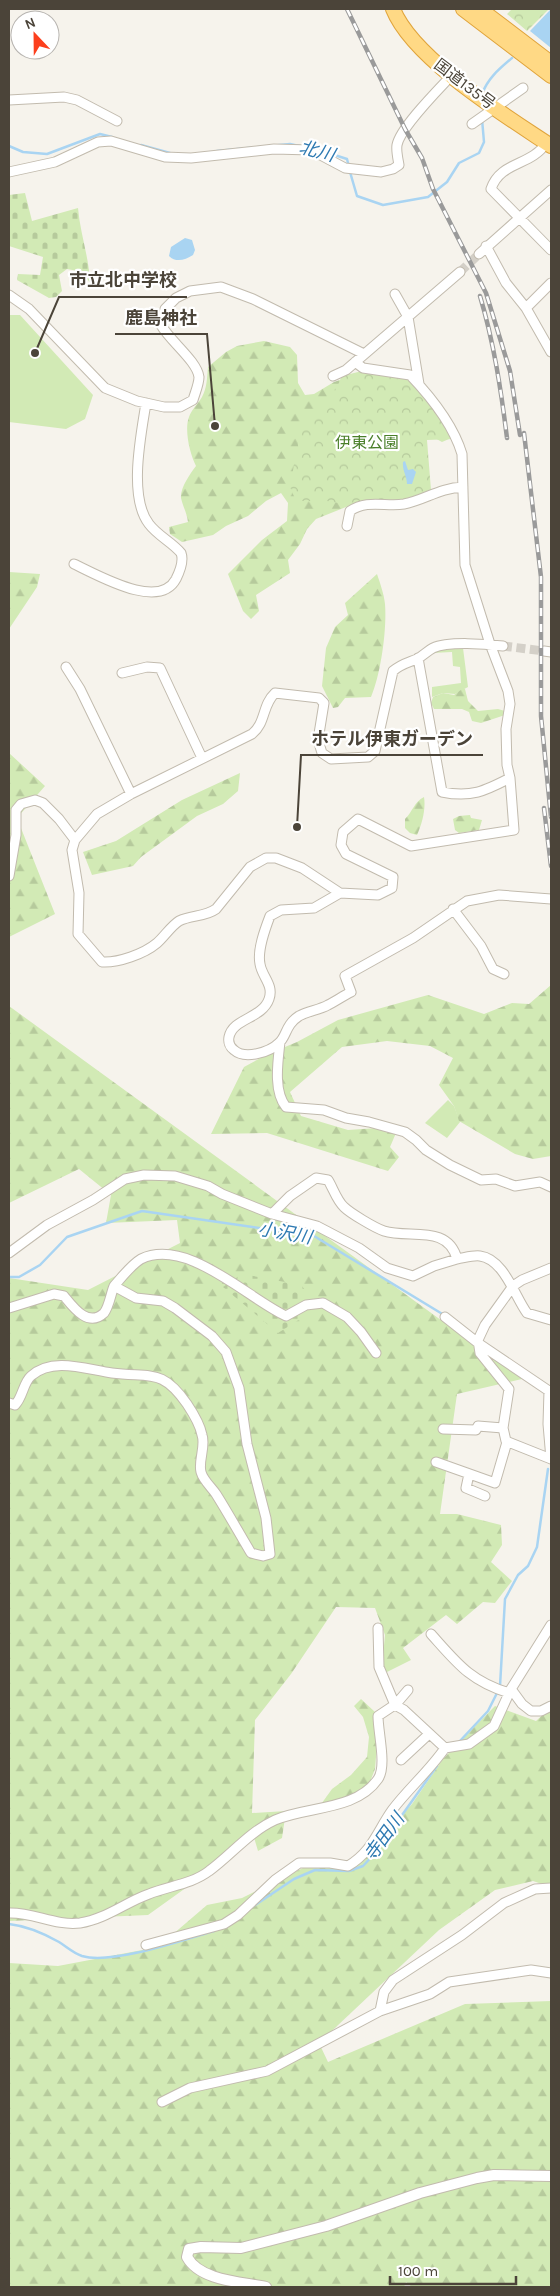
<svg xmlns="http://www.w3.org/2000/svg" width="560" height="2296" font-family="Karla,'Noto Sans JP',sans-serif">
<defs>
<pattern id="forest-firs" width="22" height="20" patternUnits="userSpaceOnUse" patternTransform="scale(1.25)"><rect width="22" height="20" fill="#d2eab5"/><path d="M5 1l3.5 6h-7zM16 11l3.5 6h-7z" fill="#b6ca9c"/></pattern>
<pattern id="cemetery-stones" width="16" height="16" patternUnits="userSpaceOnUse" patternTransform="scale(1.25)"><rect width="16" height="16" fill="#d2eab5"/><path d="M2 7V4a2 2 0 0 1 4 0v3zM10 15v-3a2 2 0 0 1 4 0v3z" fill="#b6ca9c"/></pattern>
<pattern id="park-crowns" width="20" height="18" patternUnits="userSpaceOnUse" patternTransform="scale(1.25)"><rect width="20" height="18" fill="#d2eab5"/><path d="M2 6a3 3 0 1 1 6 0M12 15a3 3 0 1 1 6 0" fill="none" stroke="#b6ca9c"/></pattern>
</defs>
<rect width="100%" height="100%" fill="#f6f3ec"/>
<path fill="#d2eab5" d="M9,315H20L93,395L85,419L66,429L9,422Z
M463,648L468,687L455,694L443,693L432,697V687L461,683L460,667L453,666L452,652L432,653L440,649Z
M448,1100L454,1106L460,1122L447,1138L425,1123Z"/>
<path fill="url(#forest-firs)" d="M264,341L290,347L297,355L298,383L305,395L314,394L334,382L354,375L449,439L442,442L431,436L427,429L364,502L351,505L316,519L307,529L300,544L288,560L290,573L256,595L259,611L251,619L243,611L228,574L262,540L287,521L288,503L281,493L266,501L248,516L226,526L213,535L182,542L170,534L169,527L188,522C187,513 183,507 181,498C180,488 190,474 196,466C190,454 184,430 189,417C191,410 198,404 202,397C207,388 207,378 208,367L226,352L237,346Z
M9,572L40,574L37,587L9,629Z
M377,574C380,583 384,594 385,604C387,629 381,674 371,697L345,698L338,707L333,708L322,686L326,648L335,627L348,615L345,603Z
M462,689H465L468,701L478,711L498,709L505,711V715L481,723L472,721L469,712L462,709H434L431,703L433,697L443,693L454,695Z
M9,753L45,786L17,818L55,914L9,937Z
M240,773L238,791L223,804L197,816L141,857L133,866L92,875L83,852L116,841L182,800Z
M424,797C426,809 422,824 417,835L410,833L405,828V819C413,811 414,802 424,797Z
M470,815L471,818L482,820L479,830L459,833L455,830L453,819L459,816Z
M551,985V1156L533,1159L515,1154L459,1121L454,1106L439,1085L453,1058L430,1046L387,1041L342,1047L290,1092L301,1116L348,1130L377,1128L396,1133L390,1147L399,1157L388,1171L267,1133L211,1134L244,1067L268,1054L297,1042L338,1020L428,995L484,1014L512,1003L529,1004Z
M9,1006L522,1379L457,1394L440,1514H457L501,1525L502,1545L491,1562L512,1581L495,1603L483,1602L457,1624L446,1615L403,1648L411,1660L387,1672L382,1666L385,1635L375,1608L336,1607L291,1674L255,1720L252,1813L286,1811L282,1838L258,1851L253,1834L208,1872L148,1915L9,1921V1278L88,1290L180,1243L177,1220L106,1223L111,1195L79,1169L9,1203Z
M361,1699L375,1712L378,1733L375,1769L368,1787L353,1800L319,1807L332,1789L351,1775L367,1757L369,1737L363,1717L354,1706Z
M495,1706L536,1721L551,1707V1887L533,1881L495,1890L439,1930L319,2043L328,2062L465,2004L551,2001V2287H412L406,2282L404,2287H9V1963L58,1966L158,1947L207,1905L242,1898L305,1867L358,1864L412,1804L443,1759Z"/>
<path fill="url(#cemetery-stones)" d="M25,193L32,221L78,208C80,233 89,257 90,282L78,271L67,269L59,275L62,291L56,297L49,298L17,280L18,274L40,275L43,257L9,246V195Z
M242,1274L301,1285L319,1307L278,1333L223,1287Z"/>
<path fill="url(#park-crowns)" d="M512,9H549L527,31L507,14Z
M362,371C373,372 402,373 409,378C419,385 448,427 454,439L427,440L431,490L403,502L361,501L345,504L327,501H296L290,487L301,426L337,387L342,376Z"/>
<path fill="#a9d4f2" d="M551,9V48L530,31Z
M185,238L192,240L195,250L193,255C185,260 176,263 169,256L171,247Z
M405,461L408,470L413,469L416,472L412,484H407C407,476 402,470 403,462Z"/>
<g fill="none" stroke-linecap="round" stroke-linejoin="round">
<path stroke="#a9d4f2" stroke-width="2.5" d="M482,94C488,78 499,69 512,58
M141,145L170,153
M9,146L23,152L47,154L100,134L112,137
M319,150L347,159L349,167
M217,151L290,144L299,146
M350,172L357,196L383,205L428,197L447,182L459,163L479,153L484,142L482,119
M9,1277H19L40,1265L67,1237L142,1211L314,1236L444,1315
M500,1686L505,1599L518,1575L528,1566L537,1547L548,1469
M459,1742L488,1711L498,1691
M252,1907L294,1879L315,1870L349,1871L363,1866L375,1853L437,1766
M9,1924C27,1926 43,1933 59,1942C67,1947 73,1953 82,1956C112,1965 183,1940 214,1931"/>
<path stroke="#d4d0c8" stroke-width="9" stroke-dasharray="9 4.5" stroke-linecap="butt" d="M460,272L479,254
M503,646L544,651"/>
<defs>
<path id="minor" d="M9,100L64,97L77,100L117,121
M472,124L523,88
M546,143C532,166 500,161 491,189L551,250
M9,172L55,162L98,142L111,141L165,157L191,158L274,149L311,150L345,168L381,172L393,169L399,165C398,159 396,151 397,145C400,128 438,90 451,76
M486,246L506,283L526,308L551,352
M479,254L551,190
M395,294L408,317L419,384
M9,295L29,309L105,388L137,401L164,407H180L193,400C195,393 199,384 199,377C197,361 170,341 161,325L165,309L176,298L190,291L221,287L253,299L364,354
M526,308L551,283
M355,362L363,368L410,375C431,397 453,424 462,454L465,565L490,644L508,691L510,704L506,729L507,765L510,778L514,830L411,846L358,819L343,832L341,845L346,854L393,877L392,888L378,895L340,893L302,868L276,858H266L250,867L216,909C205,917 191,915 179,921C171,926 164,937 157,943C144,954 118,963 102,962L78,934L79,893L72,850L75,840L97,814L131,794L252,734C266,723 262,705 275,693L319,698L324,703L318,740L322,753L331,759L368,757L375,751L393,671C401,664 407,663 417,659C423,656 427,651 433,648C448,641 486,644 503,646
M333,376L346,370L460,272
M347,526L350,511C367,499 386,507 404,504C425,500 439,488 463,487
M74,564C98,575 159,611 176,579C180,571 184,561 181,553C172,542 158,536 149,524C128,497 141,435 146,403
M544,651L551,652
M418,658L442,792C471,798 485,791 510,778
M66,667L80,689L131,794
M122,673L147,667L160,668L202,758
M9,876L16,835V810L21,804L35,800L43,803L59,819L75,840
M340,893L314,908L281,910L270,916C265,929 257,950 260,964C262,977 274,985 269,999C262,1019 233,1018 229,1037C228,1042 230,1047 234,1050C245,1060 270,1052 279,1043C287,1036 285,1025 299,1016C308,1011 319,1010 328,1005C336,1001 343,996 351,992L345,976L413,938L467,901L499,895L551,899
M453,909L481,946L493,969L504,974
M280,1042C278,1061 273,1091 286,1107L324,1110L346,1118L369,1122L405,1132L416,1140L426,1150L450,1165L481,1180L496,1179L515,1186L540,1182L551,1187
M272,1214L290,1196L316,1178L328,1180C333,1188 337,1201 344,1207C350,1213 375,1228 384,1231C409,1239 448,1224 457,1259C464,1258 473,1255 480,1256C504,1259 515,1297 527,1313L551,1320
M9,1253L47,1225L93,1200L125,1179L144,1175L175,1176L208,1186L222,1194L272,1214L317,1226L359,1248L387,1268L413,1276L434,1266L457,1259
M551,1268L522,1280L513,1286L485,1325L478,1340L480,1353L509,1389L503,1428L506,1441L551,1459
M114,1286C122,1277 131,1265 141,1259C187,1237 247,1298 286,1316L306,1305L323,1303L347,1317L361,1332L376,1353
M9,1308L54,1294L64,1296C73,1307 88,1328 104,1313C109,1307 111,1293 114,1286L136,1298L163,1301L175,1308L212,1336L226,1352L239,1388L247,1444L266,1518L270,1554L263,1556L251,1553C239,1533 228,1513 216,1494C212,1488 203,1480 201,1472C198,1461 206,1446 202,1435C200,1424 193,1413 187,1404C162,1368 151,1378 112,1373C88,1370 53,1356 31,1376C23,1383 23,1397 15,1405L9,1403
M445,1317L478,1343L549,1391L548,1424L551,1459
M443,1429L476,1430L478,1426L503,1428
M436,1462L495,1483L507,1442
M469,1474L466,1488L485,1496
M378,1628L379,1667L395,1705L404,1710L445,1748L469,1744L494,1726L511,1689L551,1625
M431,1634C457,1663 470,1681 509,1693
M511,1689L522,1704L531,1711H541L551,1706
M401,1760L429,1734
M9,1913C33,1912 55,1926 80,1923C106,1919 126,1902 149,1894C169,1886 192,1884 209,1871C231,1855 249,1832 275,1820C307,1806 356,1811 378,1779C387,1766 378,1733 378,1716L396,1704L408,1690
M146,1945L224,1924L238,1915L275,1880L299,1863H330L348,1866C373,1851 377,1831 393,1809C409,1788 430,1770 445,1748
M380,2011L384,1992L393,1980L462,1935L504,1903L535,1889L551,1888
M162,2102L190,2088L267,2071L380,2011L430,1994L449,1982L531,1970L551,1973"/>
<path id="tertiary" d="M266,2287C242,2282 200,2281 187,2257L189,2249L201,2247L241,2248L326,2226L420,2193L477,2178L494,2175L551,2176"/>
<path id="trunk" d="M393,9C413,59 506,116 551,146
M463,9L551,76
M480,9L551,63"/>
</defs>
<use href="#minor" stroke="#c2bbae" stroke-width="11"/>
<use href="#tertiary" stroke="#c2bbae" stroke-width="12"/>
<use href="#trunk" stroke="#e0a43c" stroke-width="16"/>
<use href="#minor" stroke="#fff" stroke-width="9"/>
<use href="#tertiary" stroke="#fff" stroke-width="10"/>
<use href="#trunk" stroke="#ffd985" stroke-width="14"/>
<defs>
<path id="rail" d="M347,9L405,129L422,158L433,189L486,293L510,371L520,435
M480,296C494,343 501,390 507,438
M524,433L541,577V716L551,817
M544,808L551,866"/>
</defs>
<use href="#rail" stroke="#9a9a9a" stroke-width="4.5"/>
<use href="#rail" stroke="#fff" stroke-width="2.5" stroke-dasharray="8" stroke-linecap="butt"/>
</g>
<g text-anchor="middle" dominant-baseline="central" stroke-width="4.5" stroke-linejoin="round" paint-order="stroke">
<g font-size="16" fill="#4b4439" stroke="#fff">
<text transform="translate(465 84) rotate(37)">国道135号</text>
</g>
<g font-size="16" fill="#4a7f2a" stroke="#fff">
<text x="367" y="442">伊東公園</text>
</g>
<g font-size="18" font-style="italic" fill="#2e7ab2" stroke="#fff">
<text transform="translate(317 151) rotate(15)">北川</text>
<text transform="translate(285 1233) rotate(10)">小沢川</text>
<text transform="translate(384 1837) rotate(-54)">寺田川</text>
</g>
</g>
<path fill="none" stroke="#4b4439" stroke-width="2" d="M35 353L59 297H187M215 426L207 334H115M297 827L301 755H483"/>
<g fill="#4b4439" stroke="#fff" stroke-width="2">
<circle cx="35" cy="353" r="5"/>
<circle cx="215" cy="426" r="5"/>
<circle cx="297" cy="827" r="5"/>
</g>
<g font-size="18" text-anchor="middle" font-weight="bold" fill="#4b4439" stroke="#fff" stroke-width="4.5" stroke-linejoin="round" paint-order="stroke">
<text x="123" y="286">市立北中学校</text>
<text x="161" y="324">鹿島神社</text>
<text x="392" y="745">ホテル伊東ガーデン</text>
</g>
<rect width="560" height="2296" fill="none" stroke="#4b4439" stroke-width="20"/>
<g transform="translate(35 35) rotate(338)"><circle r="24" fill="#ffffff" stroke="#b7b4b0"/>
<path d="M0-4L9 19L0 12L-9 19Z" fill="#fc3f1d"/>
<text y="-8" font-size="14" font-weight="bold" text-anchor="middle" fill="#4b4439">N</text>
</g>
<path d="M390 2276v8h126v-8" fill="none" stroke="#4b4439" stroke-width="2.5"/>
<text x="398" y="2276" font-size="15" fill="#4b4439" stroke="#ffffff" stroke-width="4" paint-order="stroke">100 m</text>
</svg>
